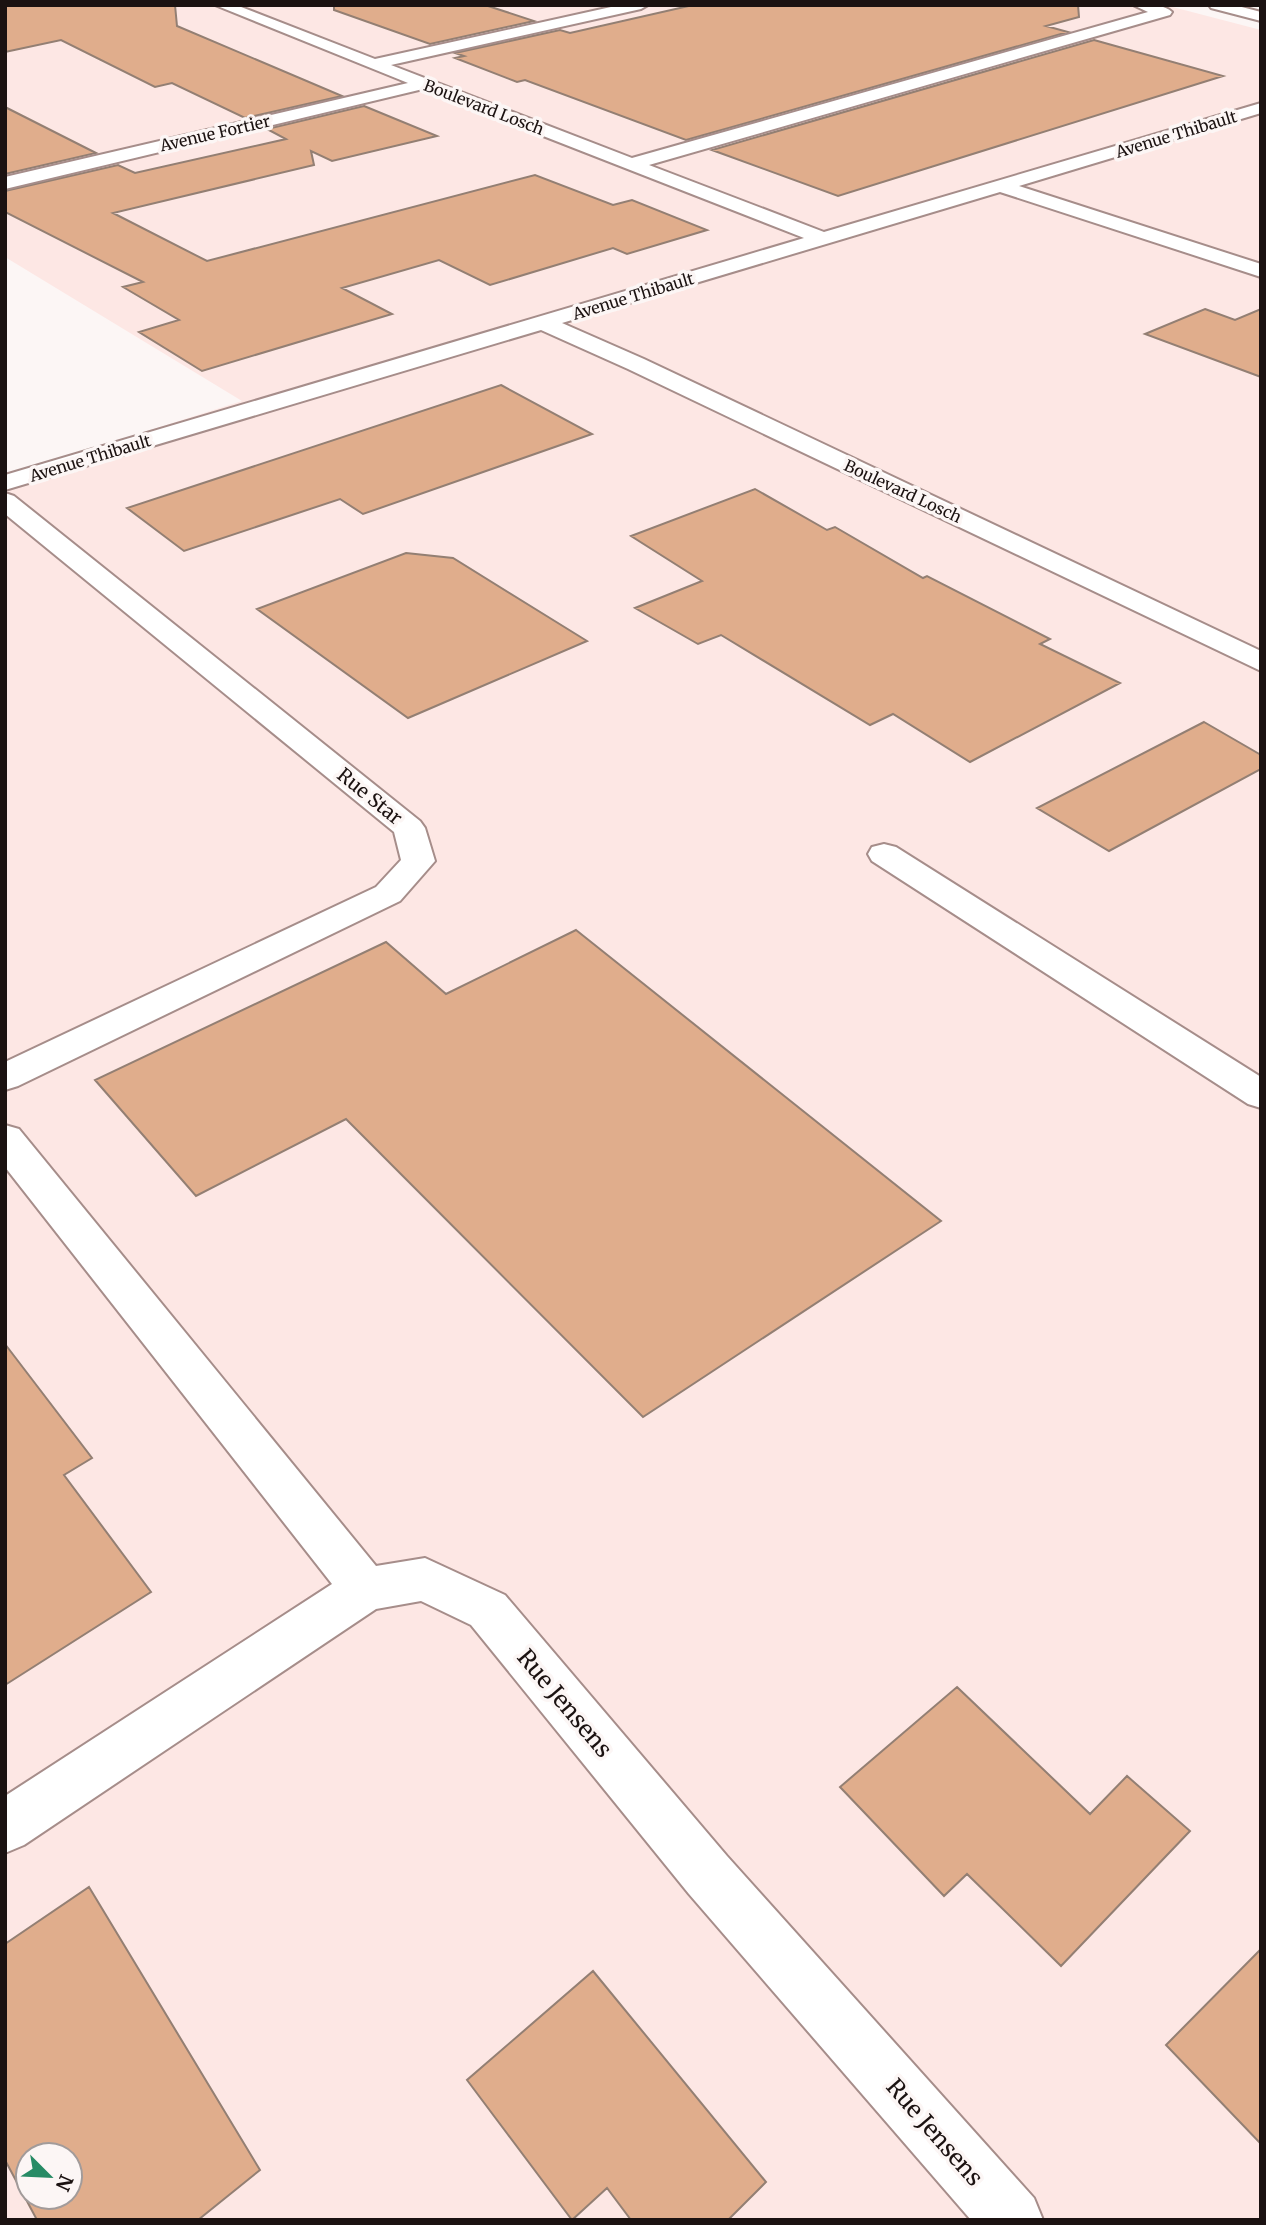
<svg xmlns="http://www.w3.org/2000/svg" width="1266" height="2225" font-family="Merriweather,serif">
<rect width="100%" height="100%" fill="#fcf6f5"/>
<path fill="#fde7e4" fill-rule="evenodd" d="M5,5H1165L1261,30V2220H5V476L242,401L5,257ZM28,2155H70V2197H28Z"/>
<path fill="#e0ad8c" stroke="#937f73" stroke-width="2" fill-rule="evenodd" d="M5,5H175L177,26L342,96L245,118L172,83L155,87L61,40L5,52Z
M334,5H485L534,21L430,44L334,10Z
M693,5H1078L1079,17L1046,26L1068,32L686,140L525,80L517,82L455,58L464,56L455,53L560,30L570,33Z
M1094,40L1223,76L838,196L712,150Z
M364,106L437,136L332,161L311,151L314,165L113,213L207,261L535,175L613,205L632,200L707,230L627,254L613,248L490,285L439,260L342,288L392,314L202,371L139,332L179,320L123,287L143,282L5,212V191L118,165L135,173L286,139L267,129Z
M5,107L96,153L5,174Z
M1205,309L1235,320L1261,309V377L1145,334Z
M501,385L592,434L363,514L340,499L184,551L127,508Z
M755,489L827,530L835,527L923,578L927,576L1050,639L1040,644L1120,683L970,762L893,714L870,725L721,635L698,644L635,608L702,581L631,536Z
M406,553L453,558L587,641L408,718L257,609Z
M1204,722L1261,755V769L1109,851L1037,808Z
M576,930L941,1221L643,1417L346,1119L196,1196L95,1080L386,942L446,994Z
M5,1344L92,1458L64,1475L151,1592L5,1685Z
M957,1687L1090,1814L1127,1776L1190,1831L1061,1966L967,1874L944,1896L840,1787Z
M89,1887L260,2170L198,2220H37L5,2160V1944ZM28,2155H70V2197H28Z
M1261,1949V2144L1166,2045Z
M593,1971L766,2182L728,2220H631L607,2188L572,2220L467,2080Z"/>
<g fill="none" stroke-linecap="round" stroke-linejoin="round">
<defs>
<path id="minor" d="M215,5H236L375,59L620,5H648L641,9L391,65L632,158L1148,12L1133,5C1146,5 1162,3 1172,12L1170,15L649,165L824,232L1261,103V113L1019,186L1261,264V277L1000,192L562,323L644,359L1261,651V671L628,369L541,330L5,490V475L804,238L423,89L5,189V177L408,83Z
M1209,5H1234L1261,12V21L1211,8Z
M5,493L14,496L420,821L425,828L435,861L400,901L18,1086L5,1090V1062L376,887L401,860L394,832L5,514Z
M884,844L896,847L1261,1077V1108L1248,1104L872,861L868,854L872,847Z
M5,1125L19,1129L376,1566L425,1558L505,1595L727,1856L1034,2198L1043,2220H971L689,1894L471,1625L421,1601L376,1609L24,1845L5,1853V1796L332,1584L5,1167Z"/>
</defs>
<use href="#minor" stroke="#a68d8a" stroke-width="4"/>
<use href="#minor" fill="#fff" fill-rule="evenodd"/>
</g>
<g text-anchor="middle" dominant-baseline="central" stroke-width="7" stroke-linejoin="round" paint-order="stroke">
<g font-size="16" fill="#1b1211" stroke="#fcf6f5">
<text transform="translate(484 107) rotate(21)">Boulevard Losch</text>
<text transform="translate(215 133) rotate(-13)">Avenue Fortier</text>
<text transform="translate(1176 134) rotate(-17)">Avenue Thibault</text>
<text transform="translate(633 296) rotate(-17)">Avenue Thibault</text>
<text transform="translate(90 458) rotate(-17)">Avenue Thibault</text>
<text transform="translate(903 491) rotate(25)">Boulevard Losch</text>
</g>
<g font-size="19" fill="#1b1211" stroke="#fcf6f5">
<text transform="translate(370 796) rotate(39)">Rue Star</text>
</g>
<g font-size="23" fill="#1b1211" stroke="#fcf6f5">
<text transform="translate(565 1703) rotate(50)">Rue Jensens</text>
<text transform="translate(935 2132) rotate(49)">Rue Jensens</text>
</g>
</g>
<rect width="1266" height="2225" fill="none" stroke="#1b1211" stroke-width="14"/>
<g transform="translate(49 2176) rotate(114)"><circle r="33" fill="#fcf6f5" stroke="#a29b9a" stroke-width="2"/>
<path d="M0-5L12 26L0 18L-12 26Z" fill="#278b65"/>
<text y="-10" font-size="19" font-weight="bold" text-anchor="middle" fill="#1b1211">N</text>
</g>
</svg>
